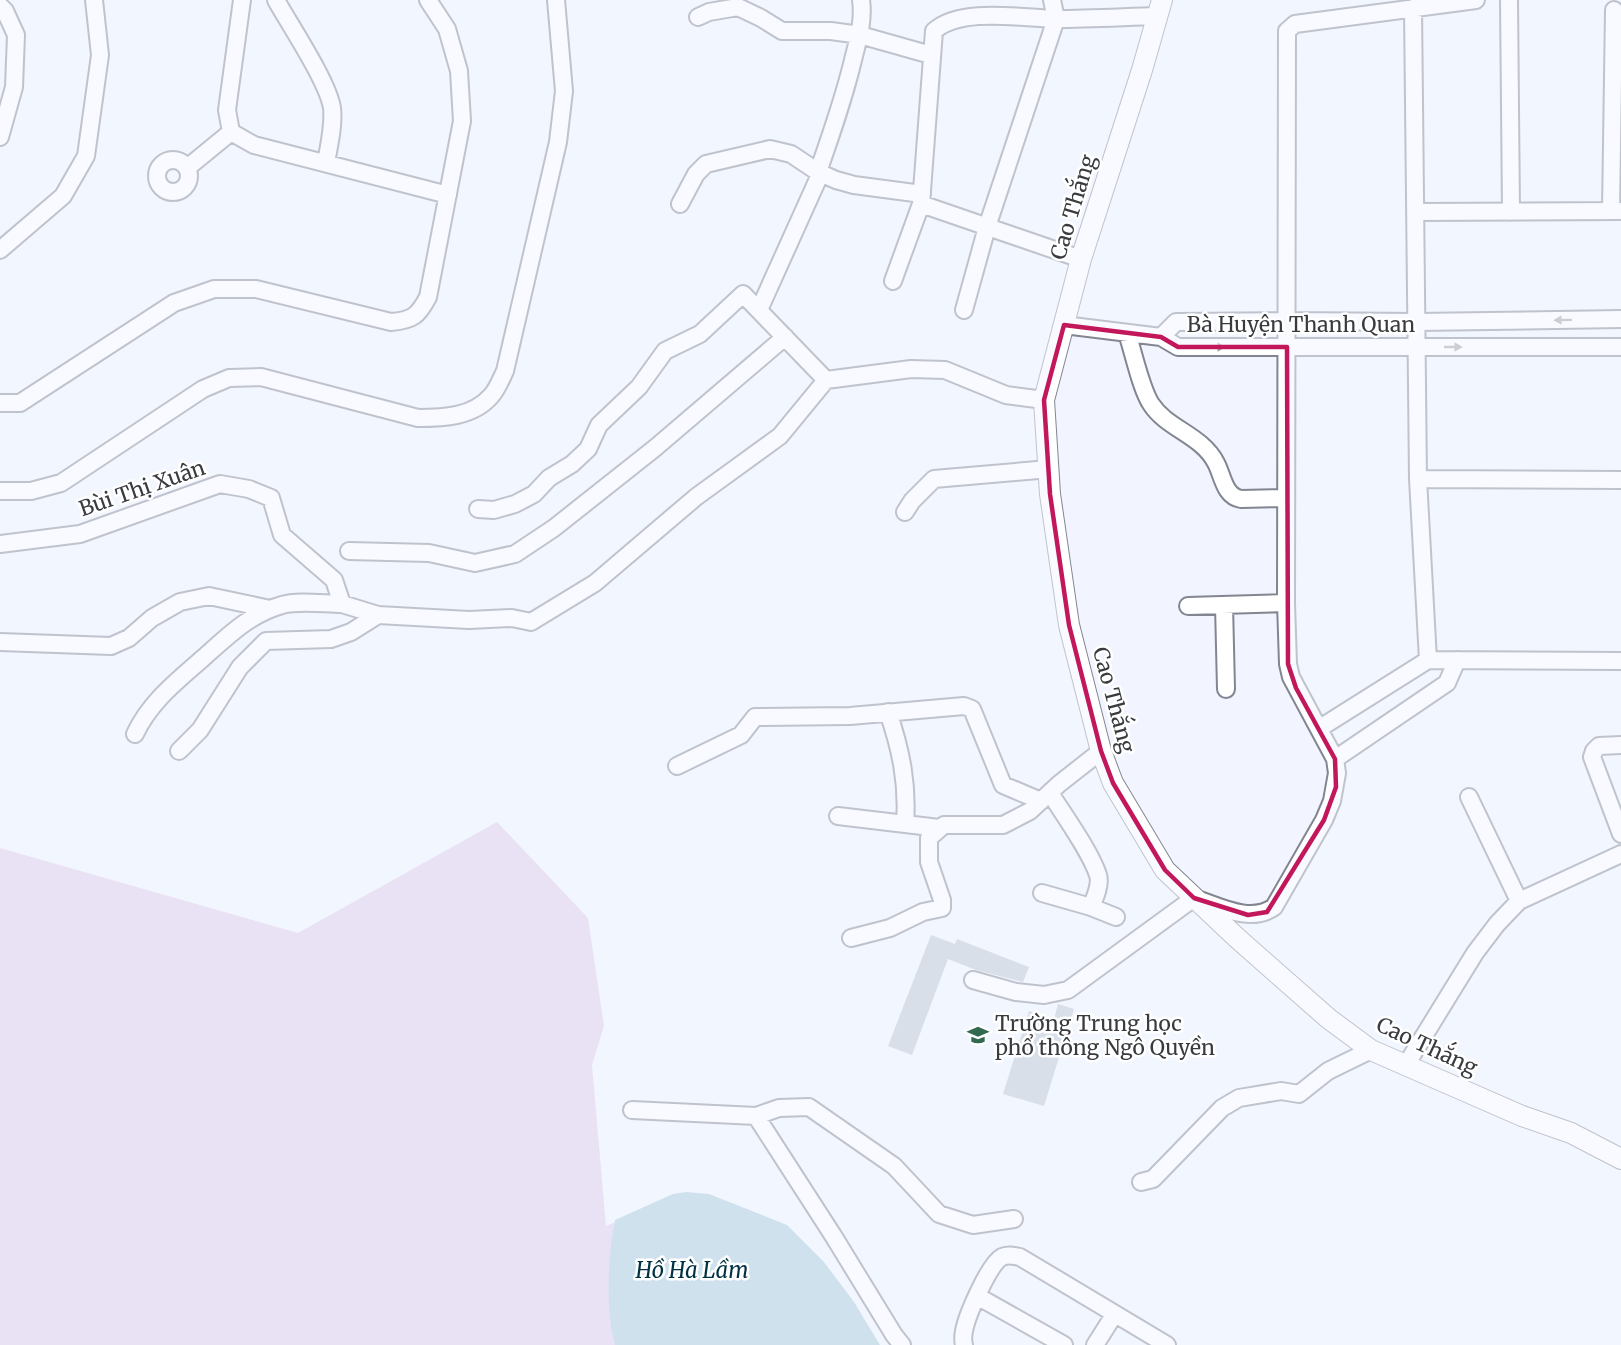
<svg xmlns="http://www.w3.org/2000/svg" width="1621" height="1345" font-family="Merriweather,serif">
<rect width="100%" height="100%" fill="#f2f5ff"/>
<path fill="#decae7" d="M497,822L588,918L604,1026L592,1065L606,1226L674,1198L879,1345H0V848L298,933Z"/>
<path fill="#a4c7d8" d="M686,1192L709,1194L787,1225L824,1262L854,1302L880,1345H615C605,1310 608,1255 615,1220L673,1194Z"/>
<path fill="#bac3cd" d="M931,935L955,944L957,939L1029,967L1023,982L976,970L948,959L912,1055L888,1046Z
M1058,1004L1074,1009L1044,1106L1003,1094L1029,1011L1054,1019Z"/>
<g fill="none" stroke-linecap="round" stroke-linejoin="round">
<defs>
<path id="minor" d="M242,0L227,110L231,132L254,145L448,195
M276,0C290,25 328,82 332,108C334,126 329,145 326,163
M1509,0L1511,212
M0,6L5,11L16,35L14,87L0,137
M698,17L709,12L738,7L761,18L782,31H831L860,35L931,55
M157 176a16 16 0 1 1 32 0a16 16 0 1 1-32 0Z
M187,168L231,132
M680,204L696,174L706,164L770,149L791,154L818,172L836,180L854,185L922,194
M921,204L1081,259
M1611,211L1614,10
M1416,212L1621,211
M0,250L63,196L86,156L100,55L94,0
M893,281L921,204L934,31C960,7 1021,18 1055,19C1089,19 1123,17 1157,16
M759,310L818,179V172C831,135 844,98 853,60C858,40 864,20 861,0
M964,310L987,227L1056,19L1052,0
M1064,325L1161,337L1178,347H1621
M1127,333C1133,351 1141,389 1151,404C1167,429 1202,435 1216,463C1223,476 1224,496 1241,499L1286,498
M1161,337L1176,322L1288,321L1417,322L1621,319
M0,403H20L174,303L214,289H256L391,322C413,320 418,316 428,297L462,121L459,71L447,29L428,0
M1418,479L1621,480
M0,491H31L61,483L203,389L229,378L261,377L418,418C443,418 473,417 491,396C497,390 501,379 505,371L558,142L564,91L556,0
M478,509L494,510L515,504L534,494L549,478L572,464L588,449L599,425L639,387L665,351L700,334L743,294L826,380
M905,512L912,501L934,479L1049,469
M0,544L80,534L220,484L249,489L271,498L282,535L334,580L342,604L378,615L469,620L512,618L531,622L595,583L696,497L780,436L826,380L911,369L945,370L1006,395L1044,400
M349,551L429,553L475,563L515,554L554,528L655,448L785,337
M1224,605L1226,689
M1188,606L1286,603
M0,642L111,646L129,638L152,618L180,602L209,596L270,609
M1428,660L1621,661
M888,712C901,750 908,784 905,824
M1320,728L1428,660L1418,479L1413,8
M135,734C150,702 176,682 202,659C227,637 249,614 282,605C298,600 325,604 342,604
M1621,745L1599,746L1594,751L1592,757L1621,834
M179,751L200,730L240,667L266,641L331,639L351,632L378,615
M1335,759L1447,683L1457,660
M677,766L741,735L755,717L850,716L964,706L972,709L1003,785L1041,801
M1050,793C1064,815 1090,851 1098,875C1101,884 1095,898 1091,907
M1469,797L1519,901
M838,816L939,828
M1042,893L1091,907L1116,917
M851,938L890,928L923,912L942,908V900L929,862V838L944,825H1003L1030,811L1059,784L1101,751
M973,980L1016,992L1044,995L1068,990L1194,898C1219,906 1250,924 1274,907L1324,820L1332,801L1337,773L1335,759L1291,677L1288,664L1286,603L1287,31L1295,24L1476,0
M1406,1065L1475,953L1497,924L1519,901L1621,854
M632,1110L756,1116L779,1108L809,1107L894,1166L939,1214L973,1225L1014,1219
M756,1116L834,1237L894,1335L902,1345
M1141,1182L1153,1179L1222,1108L1239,1098L1281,1091L1299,1094L1328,1071L1371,1050
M977,1296L1064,1345
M964,1345C963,1341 963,1336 964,1331C967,1315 989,1264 1002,1257C1008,1254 1014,1256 1020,1257L1167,1345
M1095,1345L1114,1315"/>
<path id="major" d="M1162,0L1142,70L1081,259L1044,400L1050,494L1069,625L1101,751L1113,783L1165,870L1237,938L1329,1019L1371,1050L1522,1116L1571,1133L1621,1159"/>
</defs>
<use href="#minor" stroke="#828691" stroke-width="20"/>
<use href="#major" stroke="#828691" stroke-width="22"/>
<use href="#minor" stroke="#fff" stroke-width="16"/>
<use href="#major" stroke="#fff" stroke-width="20"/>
</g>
<defs><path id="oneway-solid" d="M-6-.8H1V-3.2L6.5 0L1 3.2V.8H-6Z" transform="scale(1.5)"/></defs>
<g fill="#9c9d9f">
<use href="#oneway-solid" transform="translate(1563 320) rotate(179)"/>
<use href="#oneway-solid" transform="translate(1216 347)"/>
<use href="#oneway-solid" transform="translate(1453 347)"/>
</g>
<path d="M0 0H1621V1345H0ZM1064,325L1161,337L1178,347H1287L1288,664L1296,688L1335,759L1336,787L1324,820L1267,912L1248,915L1194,898L1165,870L1113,783L1101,751L1069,625L1050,494L1044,400Z" fill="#f2f5ff" fill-opacity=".55" fill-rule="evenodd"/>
<path fill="none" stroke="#c2185b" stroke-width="4.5" stroke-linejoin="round" d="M1064,325L1161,337L1178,347H1287L1288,664L1296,688L1335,759L1336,787L1324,820L1267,912L1248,915L1194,898L1165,870L1113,783L1101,751L1069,625L1050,494L1044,400Z"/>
<defs>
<symbol id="school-bare" viewBox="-9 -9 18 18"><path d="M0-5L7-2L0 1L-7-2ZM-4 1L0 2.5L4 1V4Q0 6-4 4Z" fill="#316951" stroke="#fff" stroke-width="2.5" paint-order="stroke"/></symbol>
</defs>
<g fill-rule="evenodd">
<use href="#school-bare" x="963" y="1020" width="30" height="30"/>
</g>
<g text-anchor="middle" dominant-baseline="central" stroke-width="5" stroke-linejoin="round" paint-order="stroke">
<g font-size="21" fill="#393b3f" stroke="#fff">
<text transform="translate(1073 207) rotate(-73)">Cao Thắng</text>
<text x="1301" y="324">Bà Huyện Thanh Quan</text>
<text transform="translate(142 488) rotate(-19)">Bùi Thị Xuân</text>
<text transform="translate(1114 700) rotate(75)">Cao Thắng</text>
<text transform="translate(1427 1046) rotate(25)">Cao Thắng</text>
</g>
<g font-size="21" fill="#393b3f" stroke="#fff" text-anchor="start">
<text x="995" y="1023">Trường Trung học<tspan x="995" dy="24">phổ thông Ngô Quyền</tspan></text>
</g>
<g font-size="22" font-style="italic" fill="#003244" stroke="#fff">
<text x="692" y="1270">Hồ Hà Lầm</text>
</g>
</g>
</svg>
